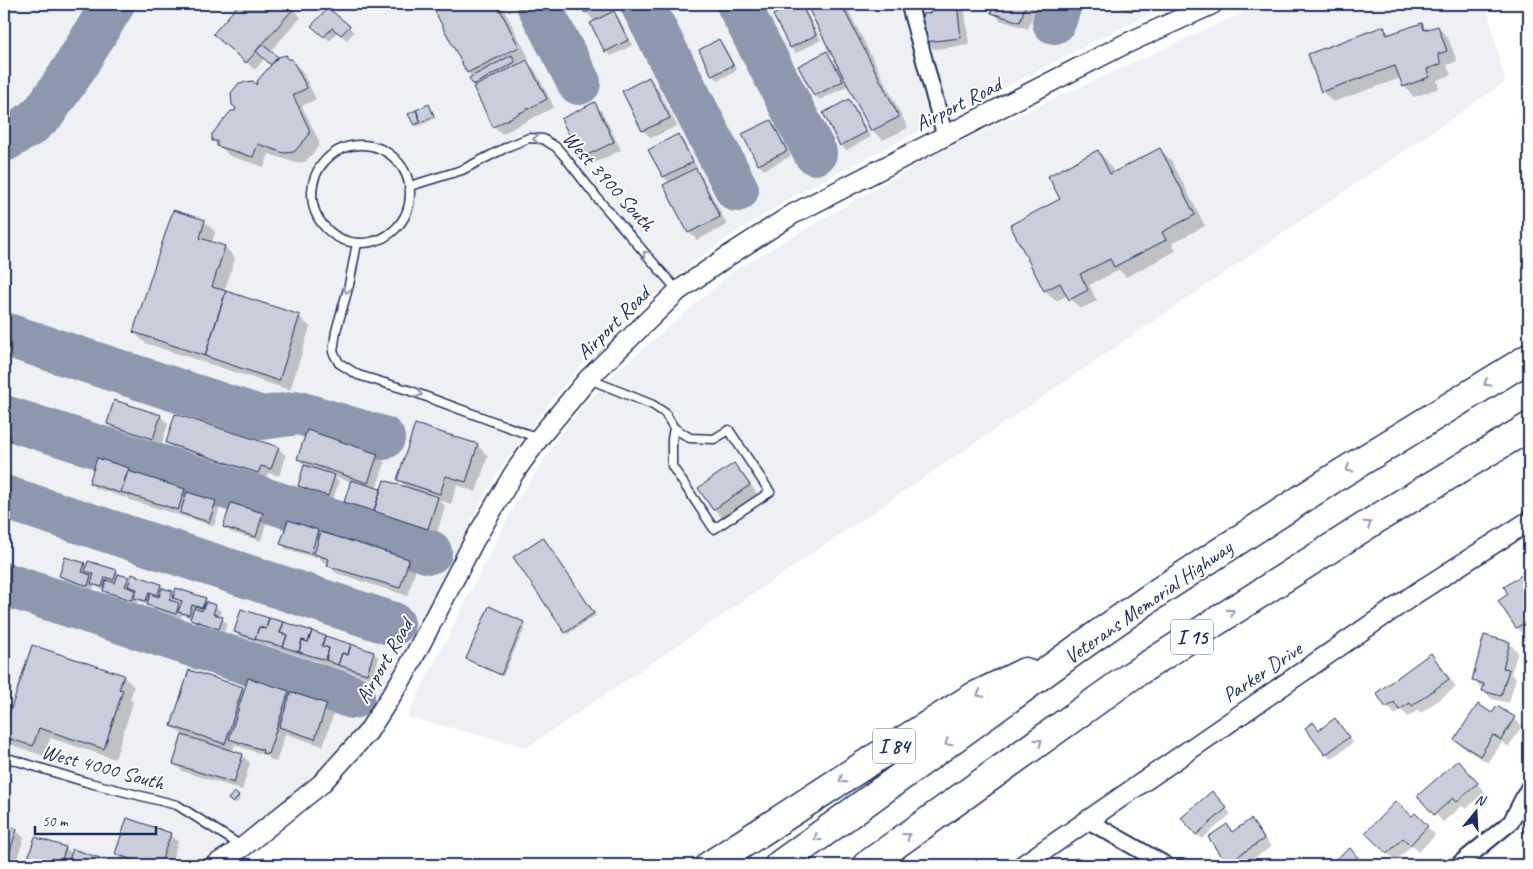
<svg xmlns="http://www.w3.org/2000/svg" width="1533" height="869" font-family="Caveat,sans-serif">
<rect width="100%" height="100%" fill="#fff"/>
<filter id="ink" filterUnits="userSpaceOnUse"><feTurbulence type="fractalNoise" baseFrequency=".02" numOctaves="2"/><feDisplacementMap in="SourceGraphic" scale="10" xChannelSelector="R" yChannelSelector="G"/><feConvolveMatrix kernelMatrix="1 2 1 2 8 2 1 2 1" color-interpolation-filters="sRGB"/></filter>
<g filter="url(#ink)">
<path fill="#eff0f4" d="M4,4H1174L1119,29L802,191L733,234L703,255L646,302L612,333L580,367L554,397L505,462L482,499L403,657L384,691L364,721L339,750L307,783L286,802L197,865H4Z
M1265,4H1486L1505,82L528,747L407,717L516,502L570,421L617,371L735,270L942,150L1251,9Z"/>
<path fill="#0003" fill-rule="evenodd" d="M241,4H288L301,17L270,52L278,59L286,57L302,71L316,99L302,106L319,141V146L305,162L296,163L269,154L264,167L230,156L214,141L257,87L273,65L265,58L255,70L214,34Z
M432,4H501L529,58L517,64L519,66L527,62L535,70L554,107L502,134L494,126L477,87L474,84L472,77L468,73Z
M581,4H614L616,8L612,11L618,17L633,45L611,56L606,51L595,22L586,12Z
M677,4H699L683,12Z
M797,4H800L804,8L821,40L796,53L791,48L774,15Z
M808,4H845L908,128L883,140L872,130L849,85L820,100L815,95L827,52L837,66L839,65Z
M931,4H964L969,45L934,49L926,41L932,14Z
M995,4H1036L1028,29L1000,20L993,12Z
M1107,4H1135L1132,12Z
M1421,24L1428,31L1438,27L1448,38L1457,61L1447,65L1451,75L1437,80L1439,88L1414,97L1404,86L1401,78L1333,102L1322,91L1384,28L1391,35Z
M313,26L349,27L354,32L347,40L337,32L330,41Z
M719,41L724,46L737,70L718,80L713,75Z
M649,79L657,87L677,126L651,138L643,130L624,92Z
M849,101L854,106L871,137L846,150L841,145Z
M595,104L602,112L621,150L590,165L582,157Z
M431,108L436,118L417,127L410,114Z
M771,121L776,126L791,156L764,170L759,165L744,135Z
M678,136L683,141L697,167L694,169L703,178L727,225L697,240L689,232L670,183L664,177Z
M1160,150L1171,160L1205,226L1172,243L1176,251L1126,277L1119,270L1089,285L1097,301L1080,309L1068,295L1056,301L1045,290L1012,226L1062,200L1098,152L1108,162L1114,173Z
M173,211L205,222L215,232L212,243L225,247L235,258L224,292L300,317L310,327L290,390L145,343L134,332Z
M160,416L168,424L161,446L116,432L108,424Z
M167,443L278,448L286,456L279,476L268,473L266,480L175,451Z
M477,445L488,456L476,492L457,485L451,504L439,500L445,506L436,536L350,507L345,502L351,482L333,476L339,481L333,500L304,491L299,486L306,466L299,459L377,455L385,463L376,489L381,491L407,488L398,479Z
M734,465L742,472L757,494L722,517L714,509L700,488Z
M128,469L133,474L215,502L220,507L214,526L130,500L126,495L125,498L95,488L90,483Z
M262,515L267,520L261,541L230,532L225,526Z
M288,521L318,531L321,535L408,560L416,568L408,596L336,573L328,565L329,563L323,562L317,555L316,558L286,549L281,544Z
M545,540L596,615L568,634L566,632Z
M84,564L87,567L116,571L121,576L131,581L161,585L175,595L205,599L221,611L219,617L227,623L224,633L197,624L191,619L182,614L181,618L153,609L149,605L138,600L137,605L109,596L104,590L98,588L95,585L93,590L65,581L60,576ZM176,600L182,604L181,607L175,603Z
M1529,572V633L1525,636L1517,628L1500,602L1510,595L1505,588Z
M523,623L526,625L503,676L467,659Z
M235,632L374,653L379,658L372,679L240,637Z
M1510,644L1518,652L1511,674L1516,678L1509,703L1492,699L1484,691V689L1481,688L1473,680Z
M32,646L123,676L134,687L130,699L133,702L115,759L50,738L44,756L14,746L4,736Z
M1431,655L1439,663L1456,687L1421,713L1418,710L1408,717L1401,710L1395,715L1377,694Z
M242,688L245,691L288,692L291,695L326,705L334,713L323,746L289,735L286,732L276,762L271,760L267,756L238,746L235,744L233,752L242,755L250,763L242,790L182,771L174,763L183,735L172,726Z
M1497,708L1514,718L1522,726L1509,747L1502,742L1488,763L1464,748L1456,740L1493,715Z
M1335,720L1353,743L1331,759L1326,754L1320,731Z
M1466,770L1485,792L1466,809L1462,806L1443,822L1418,796Z
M235,794L240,799L236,804L230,799Z
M1217,798L1231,814L1202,839L1197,834Z
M1415,815L1435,835L1419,852L1412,845L1396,861L1367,833L1412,818Z
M1251,821L1259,829L1271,847L1244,865H1229L1227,863V826L1233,833Z
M4,826L16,830L24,838L15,865H4Z
M170,834L178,842L170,865H135L125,862L117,854Z
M66,848L72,854L73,851L112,863L114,865H33L28,861Z"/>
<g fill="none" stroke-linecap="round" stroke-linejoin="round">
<path stroke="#8d97ae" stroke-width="44" d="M538,4L579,83
M642,4L737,190
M738,4L815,153
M1054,22L1060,4
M4,140L31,124L45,111L70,75L113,4
M4,334L262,418L299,413L383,438
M4,417L430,552
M4,497L393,624
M4,584L353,697"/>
</g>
<path fill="#caceda" stroke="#1b2f5e" d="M239,4H289L294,8L246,63L213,34Z
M431,4H497L519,47L467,73Z
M580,4H602L585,13Z
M795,4H801L816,35L790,48L773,15Z
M806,4H841L899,117L871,131Z
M930,4H957L961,38L925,42L922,14L931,13Z
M994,4H1026L1020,22L991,13Z
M328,8L350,26L341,35L332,28L324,37L311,26Z
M614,11L628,40L605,52L590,23Z
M1422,23L1424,30L1438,26L1447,51L1438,54L1441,64L1427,69L1429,77L1403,87L1395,66L1321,92L1308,54L1384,26L1387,35Z
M719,39L733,65L712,76L699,50Z
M262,44L278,57L271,65L256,51Z
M827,51L843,81L814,96L798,66Z
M287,55V59H292L307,88L293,95L309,129V135L294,152L284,153L258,144L253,157L217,146V141H212V134L231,111H235L236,108L232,105L231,93L239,83L253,81L256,85L258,80L278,57Z
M512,55L515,62L473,85L469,78Z
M527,60L547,99L493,127L473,87Z
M649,77L670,118L642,131L622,91Z
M849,99L866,132L840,146L823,113Z
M595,102L614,142L581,158L561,119Z
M429,104L434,116L421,122L416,110Z
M416,110L421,122L414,125L408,114Z
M771,120L787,151L758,165L742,134Z
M678,134L693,162L663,177L648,150Z
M1160,148L1195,215L1162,232L1166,240L1114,267L1110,259L1080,274L1088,290L1069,300L1060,283L1044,291L1010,225L1060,199L1048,176L1098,150L1110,174Z
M696,168L720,217L688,233L663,185Z
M173,210L205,220L200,238L225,246L212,287L226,291L205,356L133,332Z
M226,291L300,315L279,381L205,356Z
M114,400L161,415L153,439L107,424Z
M175,414L279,447L271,469L261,466L258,473L166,443Z
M415,424L478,444L466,482L446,476L440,494L397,480Z
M307,430L378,454L368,483L297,459Z
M97,458L129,468L120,493L89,483Z
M734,463L750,485L713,510L698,488Z
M304,465L335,475L328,496L298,486Z
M128,471L185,489L178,510L121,492Z
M351,480L381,489L374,511L344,502Z
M384,480L438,497L428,529L374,511Z
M187,492L216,501L209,522L180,513Z
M231,503L263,513L256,537L223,527Z
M288,520L318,530L311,554L280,544Z
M321,532L409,559L400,588L327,566L329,559L314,554Z
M543,537L594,613L565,633L513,557Z
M65,557L85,563L82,572L91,575L88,586L59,576Z
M88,561L117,570L114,580L105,577L102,587L91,584L94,574L85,571Z
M1529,570V620L1516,628L1498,601L1508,594L1504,587Z
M118,574L129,577L125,586L135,590L132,600L103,591L106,580L115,583Z
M132,574L161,584L158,595L149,592L146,601L134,598L137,589L128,586Z
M162,588L173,591L169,600L179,603L176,614L147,605L150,594L159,597Z
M176,588L206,598L202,608L192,605L189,615L178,612L182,601L173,598Z
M206,602L216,605L213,614L223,617L219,629L190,619L194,608L202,611Z
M489,606L524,622L501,675L466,659Z
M241,609L269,618L266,629L259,627L255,639L234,632Z
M269,618L284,622L280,633L287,635L283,647L255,639L259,627L266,629Z
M284,622L312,631L308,642L302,640L299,652L283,647L287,635L280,633Z
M312,631L325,636L322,646L329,648L326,660L299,652L302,640L308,642Z
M1484,635L1510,642L1503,668L1509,669L1501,696L1482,691L1484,684L1472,680Z
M325,636L351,644L348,655L342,653L338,665L326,660L329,648L322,646Z
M351,644L374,652L367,674L338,665L342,653L348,655Z
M32,645L124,675L119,689L123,690L104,749L39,728L33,746L4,737V730Z
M1431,653L1449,679L1412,706L1410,703L1399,710L1394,702L1386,708L1376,693Z
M189,670L243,687L225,744L171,726Z
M248,678L289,691L268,754L262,753L263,750L229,739Z
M291,692L327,704L315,739L279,727Z
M1478,704L1492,713L1497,706L1515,717L1501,740L1493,735L1480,756L1454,740Z
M1335,718L1349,737L1325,755L1305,728L1313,722L1319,730Z
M182,735L243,754L234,783L173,764Z
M1458,760L1478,783L1457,802L1453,798L1434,815L1417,796Z
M1212,791L1227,808L1196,835L1181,818Z
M234,792L239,796L233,803L228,799Z
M1396,801L1412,816L1415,813L1428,826L1410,845L1403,838L1387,854L1365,833Z
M127,818L171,833L160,865H149L115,854Z
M1251,819L1264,839L1226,864L1208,837L1227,824L1232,832Z
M4,825L17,829L6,864L4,863Z
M35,837L66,847L60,865H40L27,861Z
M1350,848L1364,865H1328Z
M73,849L112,862L111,865H67Z
M1529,851V865H1518Z"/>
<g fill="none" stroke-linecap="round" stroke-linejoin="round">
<defs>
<path id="service" d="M312 194a49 49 0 1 1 98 0a49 49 0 1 1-98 0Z
M410,186L462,170L509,146L529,138L543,139L556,147L565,157L598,199L678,291
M357,243L349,285L336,331L333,352L339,363L358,375L408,390L538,438
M589,379L653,405L665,413L674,428L690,438L714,439L729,430L770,492L714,529L672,466V439L674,428
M4,757L86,782L177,805L243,847"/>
<path id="minor" d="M909,4L945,136
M1087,820L1166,865
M1458,865L1511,822L1529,787"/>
<path id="tertiary" d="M215,865L243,847L321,784L368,732L405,674L474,541L514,473L539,438L588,379L678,291L728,256L793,214L1123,45L1213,4
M1023,865L1418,592L1529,521"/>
<path id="motorway" d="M710,865L875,758L975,696L1025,672
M779,865L1087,642L1160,591L1334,478L1529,358
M867,865L1131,676L1378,518L1529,427"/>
</defs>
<use href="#service" stroke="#1b2f5e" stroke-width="11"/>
<use href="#minor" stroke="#1b2f5e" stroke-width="19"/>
<use href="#tertiary" stroke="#1b2f5e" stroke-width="22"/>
<use href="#motorway" stroke="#1b2f5e" stroke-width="31"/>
<use href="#service" stroke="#fff" stroke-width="8"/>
<use href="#minor" stroke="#fff" stroke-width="15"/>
<use href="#tertiary" stroke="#fff" stroke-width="19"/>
<use href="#motorway" stroke="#fff" stroke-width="28"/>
</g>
<defs><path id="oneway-chevron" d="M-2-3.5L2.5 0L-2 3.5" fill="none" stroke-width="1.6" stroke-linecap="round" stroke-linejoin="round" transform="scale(1.25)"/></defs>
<g stroke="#8d97ae">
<use href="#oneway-chevron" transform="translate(536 139) rotate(-178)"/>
<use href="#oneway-chevron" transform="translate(646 254) rotate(-131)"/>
<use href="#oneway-chevron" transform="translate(347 290) rotate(106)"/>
<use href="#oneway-chevron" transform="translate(1487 383) rotate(148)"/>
<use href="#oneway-chevron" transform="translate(419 394) rotate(20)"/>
<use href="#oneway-chevron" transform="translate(1349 469) rotate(148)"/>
<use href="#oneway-chevron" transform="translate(1368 524) rotate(-33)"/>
<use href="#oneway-chevron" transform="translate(1231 612) rotate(-33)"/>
<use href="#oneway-chevron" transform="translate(980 694) rotate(153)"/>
<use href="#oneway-chevron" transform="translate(1039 742) rotate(-36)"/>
<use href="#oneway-chevron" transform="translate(948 743) rotate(144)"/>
<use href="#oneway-chevron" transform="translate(842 780) rotate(147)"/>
<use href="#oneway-chevron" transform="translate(907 836) rotate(-36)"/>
<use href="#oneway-chevron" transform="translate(817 838) rotate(144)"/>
</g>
</g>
<g text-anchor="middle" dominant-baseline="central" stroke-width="4" stroke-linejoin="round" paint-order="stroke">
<g fill="#fff" stroke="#5f6d8e" stroke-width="1">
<rect x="1171" y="619.5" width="42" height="35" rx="4"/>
<rect x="873" y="728.5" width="42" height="35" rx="4"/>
</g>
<g font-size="20" font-weight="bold" fill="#1b2f5e">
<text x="1192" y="637">I 15</text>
<text x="894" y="746">I 84</text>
</g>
<g font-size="21" fill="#1b2f5e" stroke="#fff">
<text transform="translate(958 104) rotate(-27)">Airport Road</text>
<text transform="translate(609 181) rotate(48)">West 3900 South</text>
<text transform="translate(613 323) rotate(-45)">Airport Road</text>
<text transform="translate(1148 602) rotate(-35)">Veterans Memorial Highway</text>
<text transform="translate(384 661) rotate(-60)">Airport Road</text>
<text transform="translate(1262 672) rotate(-34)">Parker Drive</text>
<text transform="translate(103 767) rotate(15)">West 4000 South</text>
</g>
</g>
<rect width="1533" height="869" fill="none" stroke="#fff" stroke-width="20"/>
<rect x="10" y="10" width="1513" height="849" fill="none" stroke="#1b2f5e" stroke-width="2" filter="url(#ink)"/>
<g transform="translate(1476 812) rotate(18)" stroke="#ffffff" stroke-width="4" paint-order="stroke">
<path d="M0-4L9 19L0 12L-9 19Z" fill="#1b2f5e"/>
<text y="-8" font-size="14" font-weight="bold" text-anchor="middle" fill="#1b2f5e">N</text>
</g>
<path d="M35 826v8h121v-8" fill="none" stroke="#1b2f5e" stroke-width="2.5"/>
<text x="42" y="826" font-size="15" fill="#1b2f5e" stroke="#ffffff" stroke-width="4" paint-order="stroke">50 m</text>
</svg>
